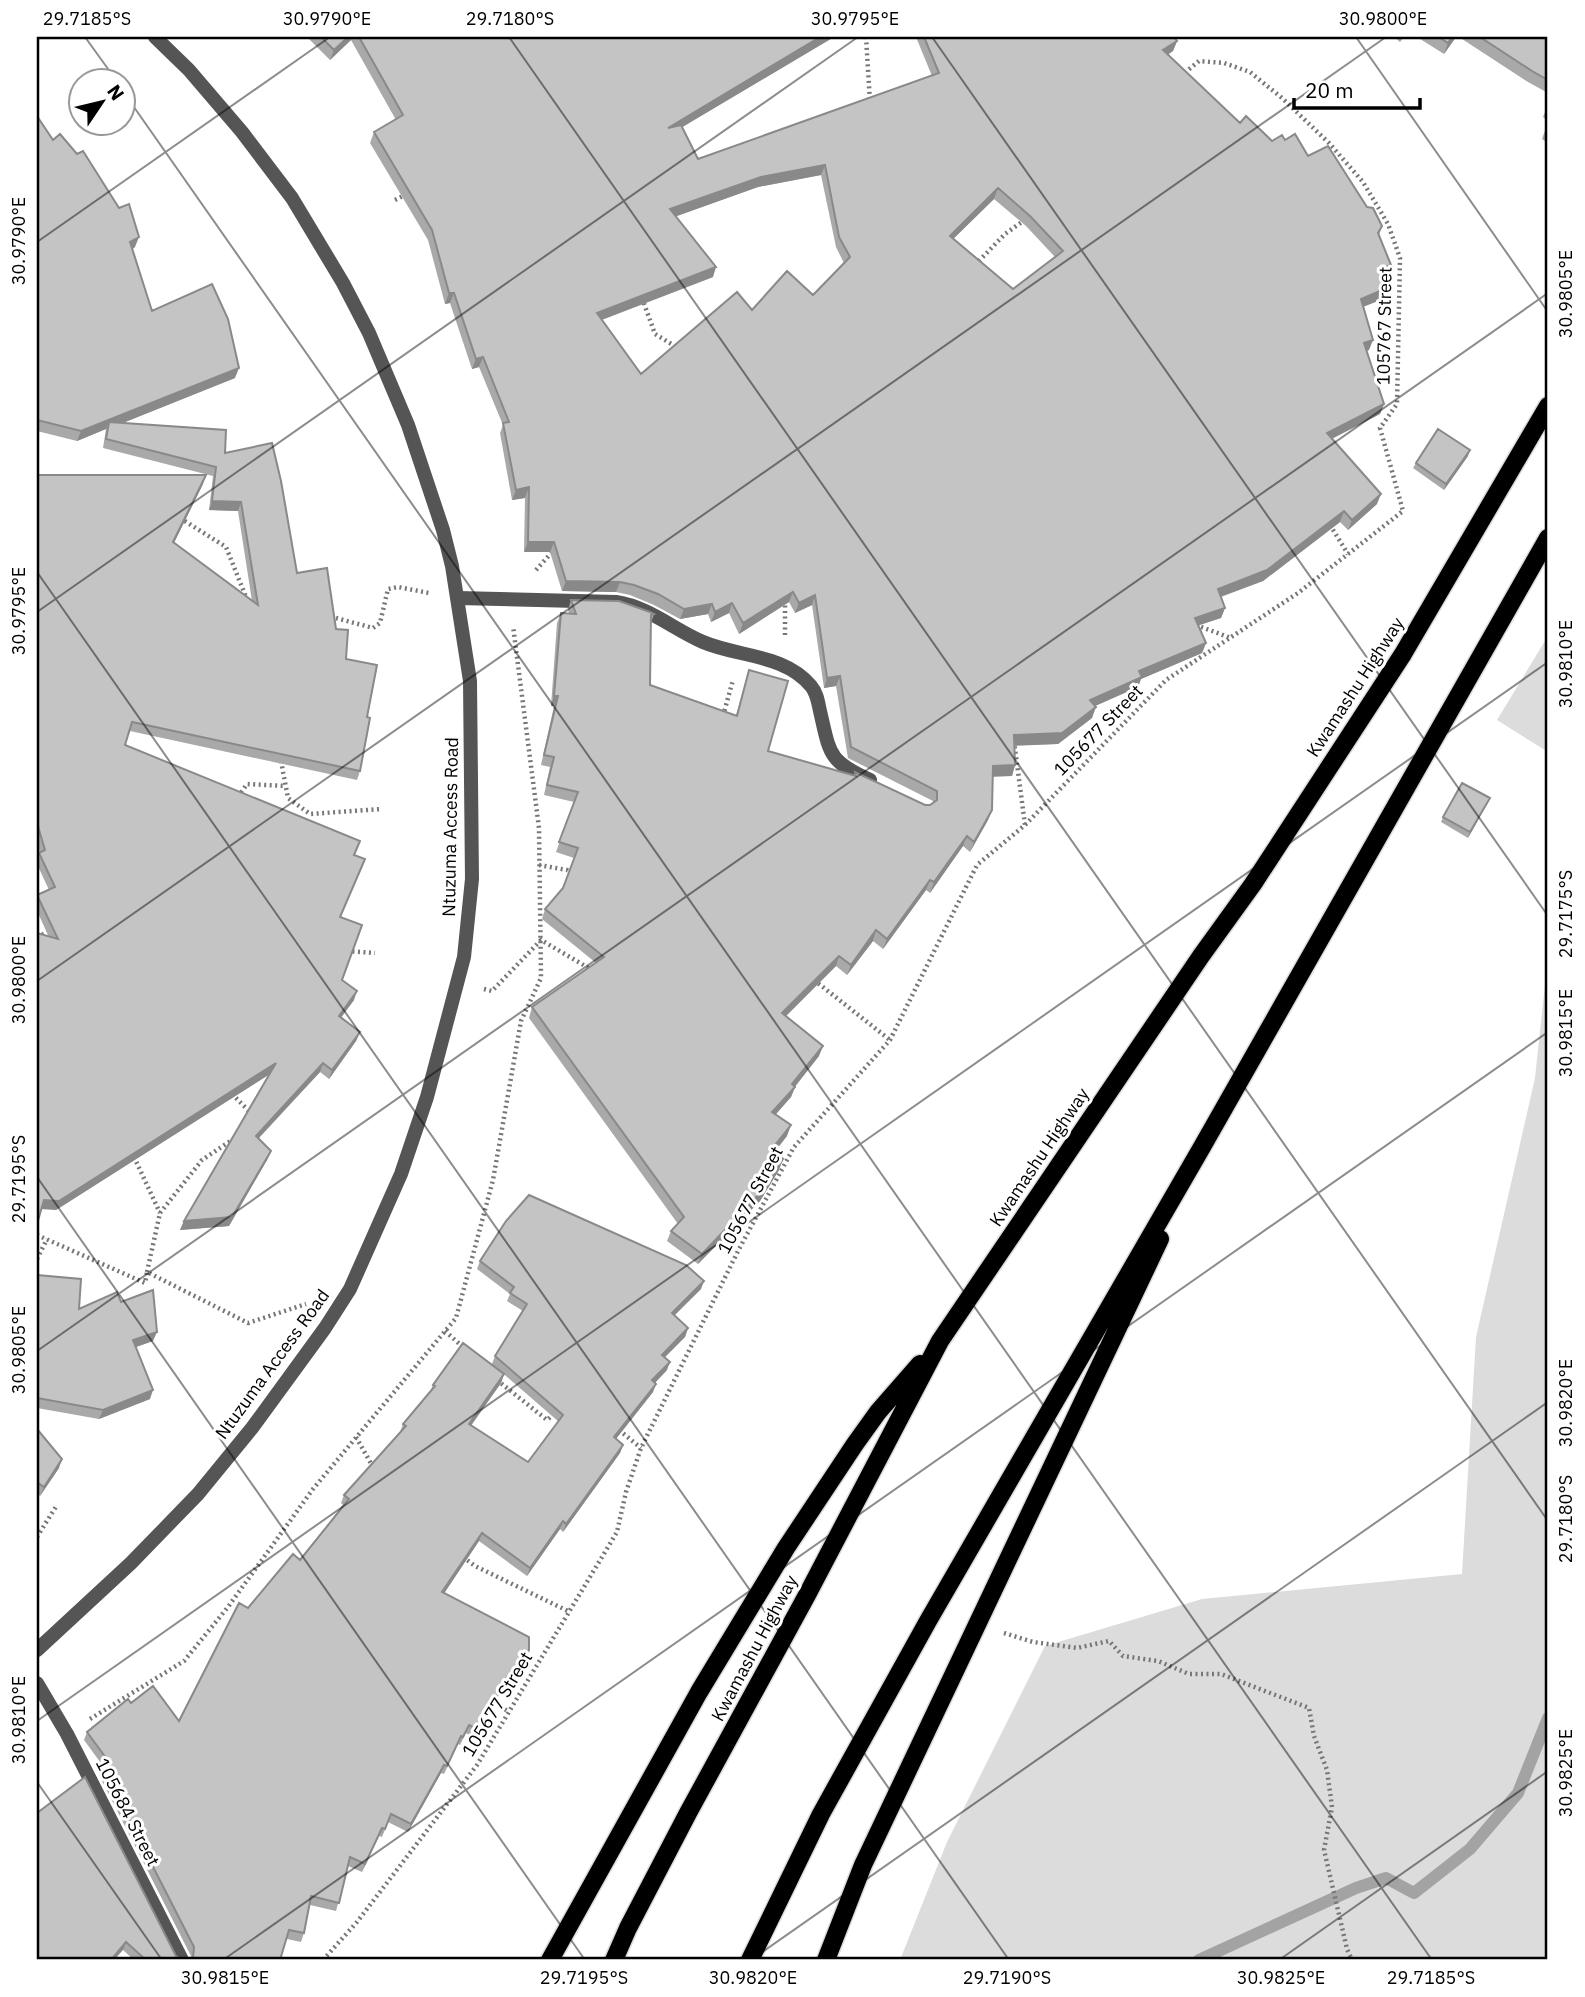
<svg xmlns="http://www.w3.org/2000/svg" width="1585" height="1997" font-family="'IBM Plex Sans',sans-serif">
<rect width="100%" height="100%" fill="#fff"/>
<path fill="#dcdcdc" d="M1548,636V752L1497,720Z
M1548,957V1960H900L947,1842L1045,1646L1202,1599L1462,1574L1476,1337L1535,1078Z"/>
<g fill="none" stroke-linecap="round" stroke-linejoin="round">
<path stroke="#a3a3a3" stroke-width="12" d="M1199,1960L1356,1888L1386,1878L1414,1893L1470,1849L1518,1793L1548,1718"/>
<defs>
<path id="primary" d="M550,1960L699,1692L786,1548L855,1444L878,1412L920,1364
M614,1960L628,1928L688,1813L807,1595L940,1341L1201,956L1253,884L1403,654L1548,406
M750,1960L821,1814L928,1621L1202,1147L1548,538
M826,1960L863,1865L1160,1239"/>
</defs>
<use href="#primary" stroke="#dbdbdb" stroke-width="21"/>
<path stroke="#777" stroke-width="4.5" stroke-dasharray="2 3.5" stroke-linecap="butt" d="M866,37L870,102
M395,200L407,194
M975,265L1005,234L1026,219
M642,298L655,334L678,348
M180,518L226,547L248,602
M1330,525L1348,554
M536,570L553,551
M785,600V637
M336,618L373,628L380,623L388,589L398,587L429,593
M1196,625L1231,638
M723,716L733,680
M1014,741L1025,825
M281,761L288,798L310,814L381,809
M238,797L247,784L286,786
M539,865L567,870L573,874
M37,937L52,930
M347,951L375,953
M814,980L890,1040
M484,989L492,991L541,940L592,970
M232,1094L251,1113
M134,1157L160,1213
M37,1235L145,1283L147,1272L248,1323L306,1304
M37,1259L47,1239
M147,1272L160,1213L202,1160L235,1138
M445,1331L465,1349
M497,1380L547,1420L555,1413
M619,1430L641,1448
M356,1437L373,1467
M37,1537L57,1505
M463,1557L475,1566L570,1612
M1004,1633L1033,1642L1077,1648L1109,1641L1123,1656L1158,1661L1189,1674H1221L1309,1708L1314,1736L1327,1770L1332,1807L1324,1850L1347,1949L1352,1960
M491,1700L509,1712
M90,1719L184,1661L228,1607L313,1489L456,1318L493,1180L521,1021L541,978L539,828L513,626
M323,1960L357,1922L477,1765L617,1532L626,1492L641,1448L738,1251L794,1147L890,1040L977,865L1025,825L1166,680L1298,593L1403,511L1380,428L1397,404L1400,258L1388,224L1363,182L1329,143L1282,98L1250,72L1224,63L1199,61L1182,75"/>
<path stroke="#555" stroke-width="14" d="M458,598L616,602C649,607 673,629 703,642C738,657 785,654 811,686C817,693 818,702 820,711C830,754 828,761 870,780
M37,1683L67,1734L182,1960"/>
<path stroke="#555" stroke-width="14" d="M37,1650L131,1563L198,1494L252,1428L325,1328L350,1289L401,1174L427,1097L464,957L472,879L470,681L452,566L443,530L408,425L369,333L343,283L292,198L242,132L189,70L155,37"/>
<use href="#primary" stroke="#000" stroke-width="18"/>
</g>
<path fill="#a9a9a9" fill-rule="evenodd" d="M307,37H834L682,127L698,159L932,76L916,37H1176L1175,38L1177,41L1173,51L1168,54L1240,123L1272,141L1285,140L1308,156L1367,207L1382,226L1379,235L1391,265L1387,275L1382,276L1387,288L1383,299L1363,307L1369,350L1366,351L1384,404L1380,414L1332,439L1377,504L1348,530L1340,522L1263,581L1221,597L1225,608L1221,618L1198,625L1206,643L1202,653L1141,679L1138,687L1095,706L1092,718L1058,744L1014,745L1015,765L1012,776H993L992,810L988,820L970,852L963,846L930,893L926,890L883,949L873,941L847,975L836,966L786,1016L819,1056L795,1087L791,1097L776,1114L787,1136L775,1151L779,1170L760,1201L698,1264L667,1241L671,1231L678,1224L529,1018L532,1007L596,963L542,919L545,909L563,888L574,858L556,852L574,802L544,795L550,767L541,765L554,706H551L557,623L561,613H569L568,610L571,600L654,614L651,623L650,685L736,715L749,670L768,751L854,776L855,772L925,805H930L933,803V801L848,758L836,686L824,688L812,605L795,613L789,602L739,634L729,613L711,622L708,614L680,619L654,605L630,595L616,592L562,591L550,552H524L525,498L512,500L500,433L503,425L479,367L472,369L450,303L445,304L428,240L370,143L374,132L396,120L351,40L330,60ZM821,175L836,247L844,263L813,295L752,310L641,374L602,320L713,277L676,216L758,187ZM994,199L1026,226L1055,257L1013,289L953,239Z
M1394,37H1404L1400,42Z
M1417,37H1456L1444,54Z
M1459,37H1548V93L1528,82Z
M1548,105V121L1543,117Z
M37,116L53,140L135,247L133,249L152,311L235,378L122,423L225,453L297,573L336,629L367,717L360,771L357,780L130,731L125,745L355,855L341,918L342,980L354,1000L341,1018L360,1032L356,1041L329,1079L320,1072L259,1138L271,1151L267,1160L229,1226L180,1230L184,1221L270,1074L56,1210L49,937L37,911V895L49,890L37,864V860L40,853L37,842V475L203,484L174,542L252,601L238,511L209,510L213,476L103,448L106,429L77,441L37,431Z
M1548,122V143L1542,139Z
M1468,456L1444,490L1413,468L1416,463Z
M1490,798L1487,804L1468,838L1441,822L1443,817Z
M480,1261L701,1289L674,1315L688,1328L685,1337L665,1357L667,1370L655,1383L653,1392L616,1439L623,1445L620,1453L563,1532L560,1529L527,1576L479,1541L444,1593L526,1659L511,1689L504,1685L476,1739L466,1733L460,1745L458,1744L444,1774L441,1773L408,1832L388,1822L382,1837L379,1836L362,1872L348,1866L336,1911L310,1905L304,1933L301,1942L287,1939L190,1959L191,1956L99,1775L103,1766L84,1740L87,1732L131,1703L179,1721L248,1608L300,1560L343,1505L341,1503L344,1495L400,1432L403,1424L430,1392L433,1385L504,1374L501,1383L471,1426L528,1462L559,1422L492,1364L495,1356L523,1311L507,1301L510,1294L477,1269Z
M37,1275L79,1309L121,1302L153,1341L136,1347L150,1399L99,1419L37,1408Z
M37,1429L59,1468L40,1496L37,1493Z
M37,1813L176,1956L182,1960H134L123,1950Z"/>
<path fill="#898989" d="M348,37H352L351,40L330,60L334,50Z
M820,37H834L664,138L668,128Z
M1452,37H1456L1444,54L1448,43Z
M1177,41L1173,51L1160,60L1163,50Z
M825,165L821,175L758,187L666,220L670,209L761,177Z
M998,188L994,199L946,246L950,236Z
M139,237L135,247L127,252L130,242Z
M1391,265L1387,275L1376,279L1379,269Z
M716,267L713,277L593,323L597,313Z
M1387,288L1383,299L1357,309L1361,299Z
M449,293H454L450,303L445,304Z
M1373,340L1369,350L1360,353L1364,343Z
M483,357L479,367L472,369L476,359Z
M239,368L235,378L108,429L109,422L106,429L77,441L81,431Z
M1384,404L1380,414L1323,443L1327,433Z
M1470,450L1468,456L1444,490L1446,484Z
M206,475L203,484L170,551L173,542Z
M529,487L525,498L512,500L516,490Z
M1381,494L1377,504L1348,530L1352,520Z
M212,501L241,502L238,511L209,510Z
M1344,511L1340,522L1263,581L1214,599L1218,589Z
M528,542H554L550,552H524Z
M566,581L620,582L616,592L562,591Z
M793,592L789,602L739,634L743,623Z
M815,595L812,605L795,613L799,603Z
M732,603L729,613L711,622L715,612Z
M712,604L708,614L680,619L684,609Z
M1225,608L1221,618L1191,628L1195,618Z
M1206,643L1202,653L1141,679L1138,687L1086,710L1090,700L1139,671Z
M840,676L836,686L824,688L827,678Z
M554,696H558L554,706H551Z
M1096,707L1092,718L1058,744L1010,746L1014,735Z
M1015,765L1012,776L989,777L993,766Z
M1490,798L1487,804L1468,838L1470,832Z
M992,810L988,820L970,852L974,842Z
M967,836L963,846L930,893L934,882Z
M930,880L926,890L883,949L887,939Z
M876,930L873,941L847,975L851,965Z
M839,956L836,966L779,1023L782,1013Z
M357,991L354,1000L335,1025L339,1016Z
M360,1032L356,1041L329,1079L332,1070Z
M823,1046L819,1056L791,1091L795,1087L791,1097L769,1122L772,1112L792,1084Z
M276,1063L273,1072L56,1210L40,1209L44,1200Z
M323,1063L320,1072L253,1144L256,1136Z
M791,1125L787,1136L769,1159L772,1149Z
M271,1151L267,1160L229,1226L180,1230L184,1221Z
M783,1159L779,1170L760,1201L698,1264L702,1254Z
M704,1281L701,1289L669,1321L672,1313Z
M688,1328L685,1337L659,1363L662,1355Z
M157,1332L153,1341L130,1349L133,1340Z
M670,1362L667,1370L649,1389L652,1380Z
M504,1374L501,1383L466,1432L469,1424Z
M656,1384L653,1392L611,1445L614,1437Z
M153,1390L150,1399L99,1419L103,1410Z
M623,1445L620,1453L563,1532L566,1524Z
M62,1459L59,1468L40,1496L44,1487Z
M563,1521L560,1529L527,1576L530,1568Z
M482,1533L479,1541L439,1601L442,1592Z
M507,1677L504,1685L476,1739L479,1730Z
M444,1765L441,1773L408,1832L411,1824Z
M382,1828L379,1836L362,1872L365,1864Z
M126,1942L123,1950L114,1960H111Z"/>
<path fill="#c4c4c4" stroke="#898989" stroke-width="2" fill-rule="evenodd" d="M321,37H348L334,50Z
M359,37H820L668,128L681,125L698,159L939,73L924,37H1174L1177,41L1163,50L1240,123L1246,116L1272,141L1282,135L1285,140L1295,134L1308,156L1328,146L1367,207L1373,208L1382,226L1378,233L1391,265L1379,269L1387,288L1361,299L1373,340L1364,343L1384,404L1327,433L1381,494L1352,520L1344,511L1267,570L1218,589L1225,608L1195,618L1206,643L1139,671L1142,677L1090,700L1096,707L1062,733L1014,735L1015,765L993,766L992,810L974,842L967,836L934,882L930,880L887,939L876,930L851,965L839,956L782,1013L823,1046L792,1084L795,1087L772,1112L791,1125L772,1149L783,1159L763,1190L702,1254L671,1231L684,1217L532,1007L604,957L545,909L563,888L578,848L559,842L578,792L547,785L554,757L544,755L558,696H554L561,613L576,614L571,600L619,601L650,612L654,614L651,615L650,685L737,716L749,670L788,681L768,751L856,776L855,772L925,805H930L937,800V791L851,747L840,676L827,678L815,595L799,603L793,592L743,623L732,603L715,612L712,604L684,609L658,594L634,585L620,582L566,581L554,542H528L529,487L516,490L503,423L509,422L483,357L476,359L454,293H449L432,230L374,132L403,115ZM825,165L839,237L850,257L813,295L787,271L752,310L737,292L641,374L597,313L716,267L670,209L761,177ZM998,188L1030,216L1063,251L1013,289L950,236Z
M1439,37H1452L1448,43Z
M1480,37H1548V80L1532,71Z
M37,116L53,140L60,134L77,154L83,151L119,208L129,204L139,237L130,242L152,311L212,284L228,319L239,368L81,431L37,420Z
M109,422L226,430L225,453L272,443L281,481L297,573L327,568L336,629L348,630L346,659L377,665L367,717L370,718L360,771L132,722L125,745L360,841L354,855L365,859L340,917L362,925L342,980L357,991L339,1016L360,1032L332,1070L323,1063L256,1136L271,1151L232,1217L184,1221L276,1063L59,1201L44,1200L37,1224V933L58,939L37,895L55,887L39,853L45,850L37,823V475H206L173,542L258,605L241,502L212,501L216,467L106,439Z
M1438,429L1470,450L1446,484L1416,463Z
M1462,783L1490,798L1470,832L1443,817Z
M529,1195L686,1265L704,1281L672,1313L688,1328L662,1355L670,1362L652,1380L656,1384L614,1437L623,1445L566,1524L563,1521L530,1568L482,1533L442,1592L529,1637V1650L514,1681L507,1677L479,1730L469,1725L463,1737L461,1736L447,1766L444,1765L411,1824L391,1814L385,1829L382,1828L365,1864L350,1857L339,1903L311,1896L304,1933L289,1930L280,1960H186L193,1958L194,1947L102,1767L109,1762L87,1732L128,1699L131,1703L153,1686L179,1721L239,1603L248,1608L293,1554L300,1560L349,1499L344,1495L406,1426L403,1424L435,1386L433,1385L463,1343L504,1374L469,1424L528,1462L563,1415L495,1356L527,1304L510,1293L514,1287L480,1261L506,1221Z
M37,1275L81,1279L79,1309L117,1292L121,1302L153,1290L157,1332L133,1340L153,1390L103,1410L37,1398Z
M37,1429L62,1459L44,1487L37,1482Z
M85,1777L176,1956L182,1960H146L126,1942L111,1960H37V1813Z"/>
<path fill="none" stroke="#000" stroke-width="2" stroke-opacity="0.45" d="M85,37L116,80M509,37L1548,1521M932,37L1548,916M1356,37L1548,312M122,90L1432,1960M37,242L330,37M37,572L1009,1960M37,612L858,37M37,981L1386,37M37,1177L585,1960M37,1351L1548,293M37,1721L1548,662M37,1782L162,1960M223,1960L1548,1032M751,1960L1548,1402M1279,1960L1548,1771"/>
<g text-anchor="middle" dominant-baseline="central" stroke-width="6" stroke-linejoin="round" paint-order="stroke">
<g font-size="18" fill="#000" stroke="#fff">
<text transform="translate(1384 326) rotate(-89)">105767 Street</text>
<text transform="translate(1355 687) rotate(-57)">Kwamashu Highway</text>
<text transform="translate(1098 730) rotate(-46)">105677 Street</text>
<text transform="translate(450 827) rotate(-89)">Ntuzuma Access Road</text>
<text transform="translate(1039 1157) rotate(-56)">Kwamashu Highway</text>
<text transform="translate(750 1200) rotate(-62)">105677 Street</text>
<text transform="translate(272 1364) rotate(-54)">Ntuzuma Access Road</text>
<text transform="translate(754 1648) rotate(-62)">Kwamashu Highway</text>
<text transform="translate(497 1704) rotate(-59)">105677 Street</text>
<text transform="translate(128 1812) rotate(63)">105684 Street</text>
</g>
</g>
<rect width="1585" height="1997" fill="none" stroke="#ffffff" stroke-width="77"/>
<g transform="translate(102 102) rotate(55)"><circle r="33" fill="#ffffff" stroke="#999999" stroke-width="2"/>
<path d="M0-5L12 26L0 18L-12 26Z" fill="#000000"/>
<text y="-10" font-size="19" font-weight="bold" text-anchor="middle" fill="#000000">N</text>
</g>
<path d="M1294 98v10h126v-10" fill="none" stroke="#000000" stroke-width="3.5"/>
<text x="1305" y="98" font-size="21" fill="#000000" stroke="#ffffff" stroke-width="5" paint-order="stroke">20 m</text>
<rect x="38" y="38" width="1508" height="1920" fill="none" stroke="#000" stroke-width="2.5"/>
<g font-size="18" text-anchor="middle" fill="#000">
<text x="87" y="25">29.7185°S</text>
<text x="327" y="25">30.9790°E</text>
<text x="510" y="25">29.7180°S</text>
<text x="855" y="25">30.9795°E</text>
<text x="1383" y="25">30.9800°E</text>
<text transform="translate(19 241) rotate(-90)" y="6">30.9790°E</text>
<text transform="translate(1566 294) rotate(-90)" y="6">30.9805°E</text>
<text transform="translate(19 611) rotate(-90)" y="6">30.9795°E</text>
<text transform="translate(1566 664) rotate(-90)" y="6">30.9810°E</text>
<text transform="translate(1566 914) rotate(-90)" y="6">29.7175°S</text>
<text transform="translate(19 980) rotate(-90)" y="6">30.9800°E</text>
<text transform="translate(1566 1033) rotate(-90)" y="6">30.9815°E</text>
<text transform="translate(19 1179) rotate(-90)" y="6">29.7195°S</text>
<text transform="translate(19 1350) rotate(-90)" y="6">30.9805°E</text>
<text transform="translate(1566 1403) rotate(-90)" y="6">30.9820°E</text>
<text transform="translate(1566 1519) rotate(-90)" y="6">29.7180°S</text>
<text transform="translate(19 1720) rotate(-90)" y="6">30.9810°E</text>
<text transform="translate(1566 1773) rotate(-90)" y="6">30.9825°E</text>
<text x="225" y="1984">30.9815°E</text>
<text x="584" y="1984">29.7195°S</text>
<text x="753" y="1984">30.9820°E</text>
<text x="1007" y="1984">29.7190°S</text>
<text x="1281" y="1984">30.9825°E</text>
<text x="1431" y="1984">29.7185°S</text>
</g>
</svg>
